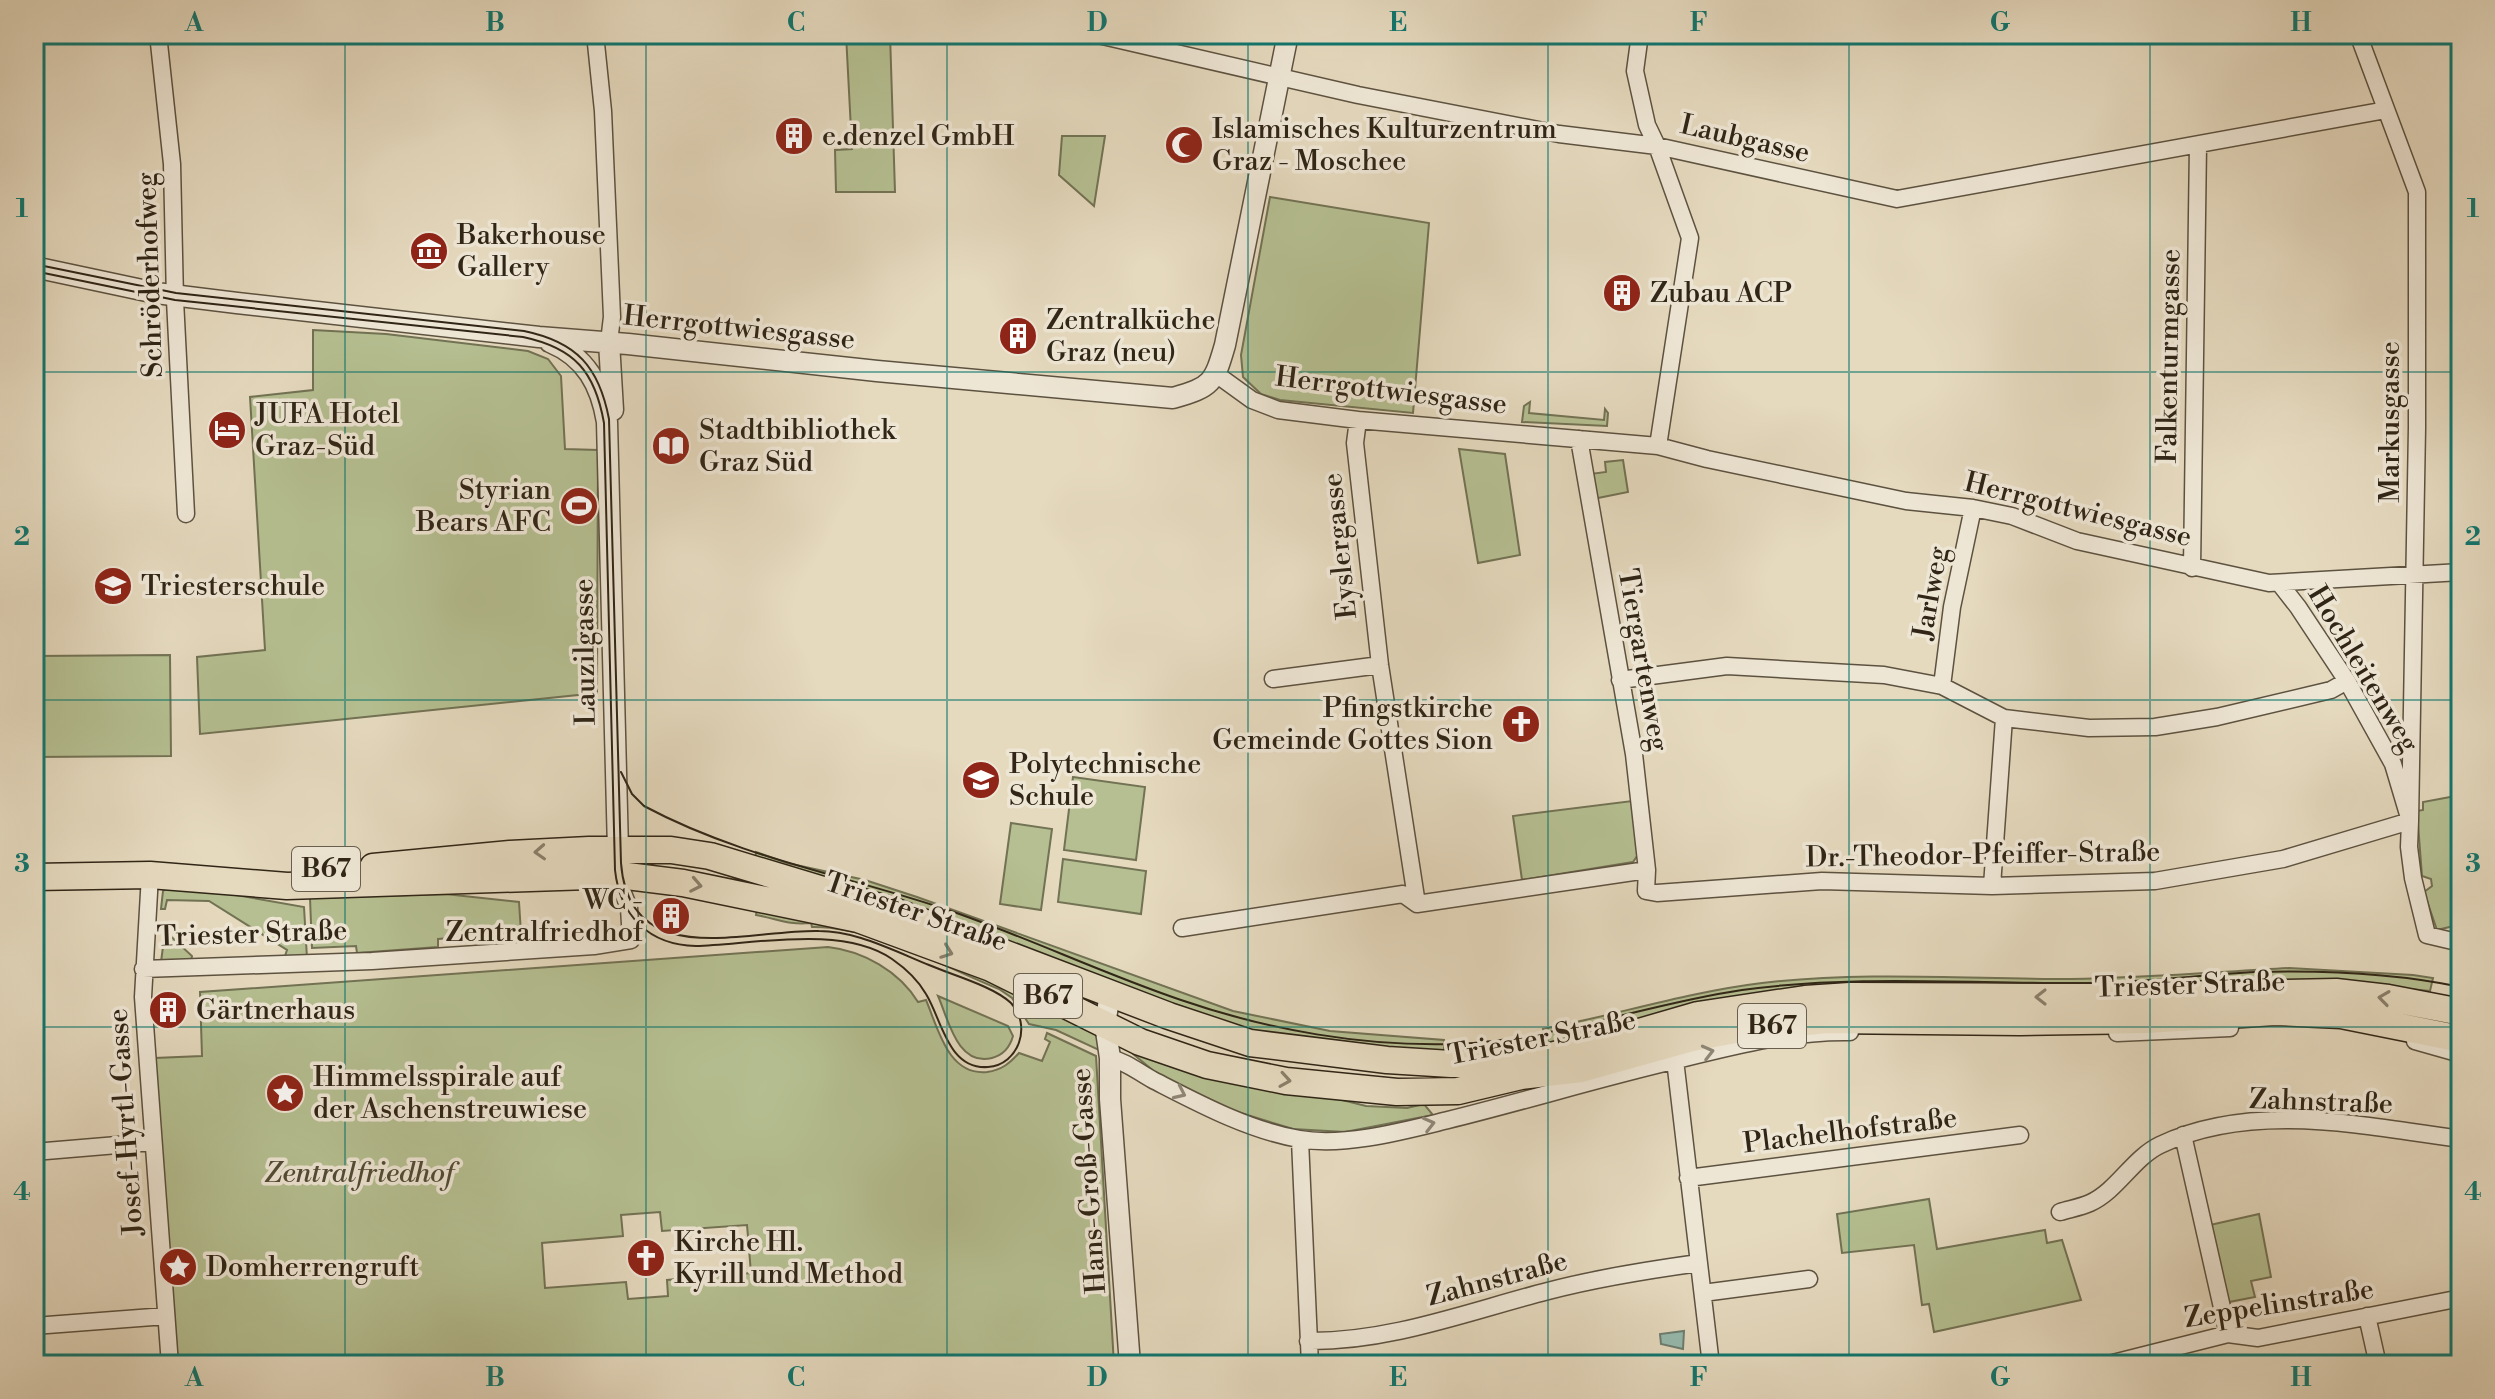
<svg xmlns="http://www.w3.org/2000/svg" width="2495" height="1399" font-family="'Libre Bodoni',serif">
<rect width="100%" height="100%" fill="#e5d9be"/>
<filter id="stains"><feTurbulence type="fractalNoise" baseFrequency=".0025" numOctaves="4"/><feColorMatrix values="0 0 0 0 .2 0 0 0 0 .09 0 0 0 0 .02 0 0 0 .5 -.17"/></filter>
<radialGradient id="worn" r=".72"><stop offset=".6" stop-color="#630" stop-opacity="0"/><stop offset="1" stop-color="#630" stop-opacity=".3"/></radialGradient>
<path fill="#b5bf91" stroke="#727254" stroke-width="2" fill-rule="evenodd" d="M846,34H890L895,192H836L835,150L852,149Z
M1062,136H1105L1094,206L1059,175Z
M1270,197L1429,223L1413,413L1280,400L1261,394L1243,377L1241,355Z
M313,330L386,334L528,351L548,359L561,376L565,449L598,450L597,693L200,734L197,657L265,650L250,397L313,390Z
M1530,402L1529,413L1604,420L1605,409L1608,413L1607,426L1522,422L1524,406Z
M1459,449L1505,454L1520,555L1478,563Z
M1623,460L1628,492L1593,499L1590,474L1606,472L1605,462Z
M170,655L171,756L34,757V656Z
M1073,777L1145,787L1136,860L1064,850Z
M2461,795V934L2458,925L2437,930L2424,892L2432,886L2431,879L2422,876L2417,811L2423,810V802Z
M1632,801L1639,853L1633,862L1522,880L1513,816Z
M1011,823L1052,829L1041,910L1000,904Z
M756,852L787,863L865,880L917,897L1233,1011L1330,1031L1444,1040V1055L1283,1041L755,862Z
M1063,859L1146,871L1141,914L1058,902Z
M168,888L208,890L304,907L307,958L284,959L287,950L209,901L167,900L165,909H161L163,891Z
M445,894L519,902L521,933L438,939V947L357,953L356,946L312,948L310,898Z
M733,901L870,932L947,956L1081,1021L1096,1035L1101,1051L1056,1030L1029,1024L1012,998L999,989C942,966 873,926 812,927L811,923C786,925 779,919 756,915L757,909L733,906Z
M165,931L192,956L191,961L161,962Z
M828,947C863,951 899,971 918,1002L926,1000C938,1028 948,1076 987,1072C1002,1070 1010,1063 1019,1053L1042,1061L1050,1042L1045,1039L1047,1033L1096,1056L1114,1365H178L155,1058L202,1056L200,992ZM660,1212L662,1231L747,1225L751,1273L667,1280L668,1296L628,1299L626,1282L545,1288L542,1243L623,1236L621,1215Z
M2289,968L2413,975L2433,978L2430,991L2360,984L1545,1046L1543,1029C1616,1015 1688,992 1762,983C1865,971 1968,979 2071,979C2144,978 2216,972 2289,968Z
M938,996L1008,1026L1013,1036C1010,1047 1003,1055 992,1058C957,1067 948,1018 938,996Z
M1135,1048L1366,1106L1407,1108L1424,1104L1433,1115L1345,1132L1293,1129L1231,1110L1166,1081L1133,1054Z
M1929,1199L1937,1249L2045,1230L2047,1243L2062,1240L2081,1300L1934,1332L1929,1304L1922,1305L1914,1245L1842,1253L1837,1214Z
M2259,1214L2271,1277L2251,1281L2255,1297L2229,1302L2210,1225Z"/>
<path fill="#96baae" stroke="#6d7e71" stroke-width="2" d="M1684,1331L1683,1349L1661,1344L1660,1334Z"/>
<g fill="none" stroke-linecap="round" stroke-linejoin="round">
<defs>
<path id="minor" d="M158,34L172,164L175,300L186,514
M595,34L603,111L612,317L609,342
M1094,34L1358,95L1559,134L1657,146L1897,199L2386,110
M1640,34L1635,71L1647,125L1657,146L1690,238L1658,446
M1216,374L1252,400L1278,410L1358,420L1658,446L1707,459L1906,501L1973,508L2012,516L2077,541L2269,583L2461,572
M1358,420L1355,443L1380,665L1417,904
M1579,439L1634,754L1647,870L1646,891L1657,893L1822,881L1992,886L2155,881L2283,859L2410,821L2417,428V192L2358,34
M2192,568L2198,145
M2280,584L2298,607L2347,681L2393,764L2410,821L2409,847L2413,878L2427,935L2461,943
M1273,679L1380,665
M1620,680L1727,666L1884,675L1942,686L2004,718L2089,728L2155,727L2217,717L2331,690L2347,681
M1942,686L1952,607L1973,508
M150,875L143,997L170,1365
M1992,886L2004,718
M1182,928L1403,894L1417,904L1647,870
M143,969L372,961L594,946L631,940L629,908L621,888L618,867
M2117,1033L2230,1028
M2415,1041L2461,1054
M1110,1058C1127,1062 1138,1072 1153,1080C1198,1103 1248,1130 1299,1139C1345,1147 1403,1131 1448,1120C1525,1101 1600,1078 1677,1060C1734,1046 1791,1031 1850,1032
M1675,1060L1711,1365
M2183,1135L2228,1334
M1300,1140L1310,1365
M34,1152L153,1142
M1688,1178L2020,1135
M2060,1212C2070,1209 2081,1207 2090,1203C2117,1191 2133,1158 2160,1145C2253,1101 2364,1126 2461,1139
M1703,1293L1809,1279
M2367,1316L2378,1365
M34,1326L166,1316
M1308,1341C1390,1342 1470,1311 1548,1291C1597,1278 1648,1270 1699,1263
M2105,1365L2228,1334L2258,1338L2461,1298"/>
<path id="tertiary" d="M34,267L156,293L237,303L539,337L628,344L877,371L1173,398C1212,387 1214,383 1225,345L1288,34
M550,342C586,357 601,385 607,422L618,850
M609,342L613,410
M1110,994L1105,1024L1110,1058V1099L1130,1365"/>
<path id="primary" d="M373,867L510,854L589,850H671L710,856L899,913L1169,1016L1250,1043L1387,1060L1451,1064L1534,1060L1598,1044L1698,1015L1805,999L1850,996L2061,997L2336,992L2388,998L2461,1012
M34,877L150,875L287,886L619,875L683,883L858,919L991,968L1140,1042L1207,1065L1286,1081L1397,1092L1458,1091L1521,1076L1581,1069L1692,1038L1741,1029L1826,1020L2020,1022L2147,1020L2275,1012L2341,1015L2461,1039"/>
</defs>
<use href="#minor" stroke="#5d5240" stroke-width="19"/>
<use href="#tertiary" stroke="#5d5240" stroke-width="23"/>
<use href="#primary" stroke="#302516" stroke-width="29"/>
<use href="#minor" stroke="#eee6d5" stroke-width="16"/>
<use href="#tertiary" stroke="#eee6d5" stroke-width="20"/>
<use href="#primary" stroke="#e5d9be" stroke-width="26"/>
<path stroke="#302516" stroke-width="2" d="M34,264L176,293L524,331C577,342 599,367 609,419L621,863C629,973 748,929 819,931C833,931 848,934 861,938C884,945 907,956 929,965C952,975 993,986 1011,1003C1032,1025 1019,1065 988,1067C948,1070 942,1020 926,994C918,980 905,968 892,959C843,925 754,944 696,946C649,945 620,916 615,870L604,423C595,372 575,348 523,337L175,300L34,271
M621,772L632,794L644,806C739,857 844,875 945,909C1025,936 1101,973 1181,1000C1268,1030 1364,1047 1457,1044C1554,1040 1646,1004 1742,990C1857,974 1972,984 2088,983C2144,982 2200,975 2256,972C2325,970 2394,973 2461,987"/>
</g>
<defs><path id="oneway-chevron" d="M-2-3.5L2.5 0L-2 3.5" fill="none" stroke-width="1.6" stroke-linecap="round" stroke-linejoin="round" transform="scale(2)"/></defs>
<g stroke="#8a7f6a">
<use href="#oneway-chevron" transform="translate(540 852) rotate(177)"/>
<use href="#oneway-chevron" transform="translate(696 885) rotate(11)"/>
<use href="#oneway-chevron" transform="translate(947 952) rotate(20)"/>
<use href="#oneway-chevron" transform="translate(2041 997) rotate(-180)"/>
<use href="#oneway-chevron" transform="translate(2384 998) rotate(-172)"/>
<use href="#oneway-chevron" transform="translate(1285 1080) rotate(9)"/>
</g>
<g stroke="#8f8676">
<use href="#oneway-chevron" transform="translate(1708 1052) rotate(-14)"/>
<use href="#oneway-chevron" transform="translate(1180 1093) rotate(25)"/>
<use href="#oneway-chevron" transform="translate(1429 1124) rotate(-14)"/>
</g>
<path fill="none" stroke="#0f766e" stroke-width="2" stroke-opacity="0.55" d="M345,34V1365M646,34V1365M947,34V1365M1248,34V1365M1548,34V1365M1849,34V1365M2150,34V1365M34,372H2461M34,700H2461M34,1027H2461"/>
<defs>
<symbol id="building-disc" viewBox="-11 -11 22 22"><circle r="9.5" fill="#8f2418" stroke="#eee6d5"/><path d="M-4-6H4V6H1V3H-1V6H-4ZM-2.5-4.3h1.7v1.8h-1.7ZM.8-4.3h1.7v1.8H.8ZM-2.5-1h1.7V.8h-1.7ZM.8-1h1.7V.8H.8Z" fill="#fff"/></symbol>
<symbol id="mosque-disc" viewBox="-11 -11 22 22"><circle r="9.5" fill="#8f2418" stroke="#eee6d5"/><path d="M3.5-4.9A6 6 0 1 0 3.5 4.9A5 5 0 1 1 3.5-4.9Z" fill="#fff"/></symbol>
<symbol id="museum-disc" viewBox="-11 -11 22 22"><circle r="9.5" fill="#8f2418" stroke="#eee6d5"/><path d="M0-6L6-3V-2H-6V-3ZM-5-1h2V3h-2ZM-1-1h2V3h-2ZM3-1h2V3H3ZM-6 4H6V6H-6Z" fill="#fff"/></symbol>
<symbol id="hotel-disc" viewBox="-11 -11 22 22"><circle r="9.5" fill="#8f2418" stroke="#eee6d5"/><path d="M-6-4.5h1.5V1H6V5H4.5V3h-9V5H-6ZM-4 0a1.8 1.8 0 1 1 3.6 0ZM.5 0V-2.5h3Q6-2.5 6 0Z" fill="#fff"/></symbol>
<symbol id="library-disc" viewBox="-11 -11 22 22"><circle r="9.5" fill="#8f2418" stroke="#eee6d5"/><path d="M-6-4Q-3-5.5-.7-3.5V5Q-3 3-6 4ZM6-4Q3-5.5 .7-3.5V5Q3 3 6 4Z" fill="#fff"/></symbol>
<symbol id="stadium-disc" viewBox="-11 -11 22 22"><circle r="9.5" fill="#8f2418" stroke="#eee6d5"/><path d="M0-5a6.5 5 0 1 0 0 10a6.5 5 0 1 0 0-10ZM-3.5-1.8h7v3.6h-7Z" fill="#fff"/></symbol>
<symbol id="school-disc" viewBox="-11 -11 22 22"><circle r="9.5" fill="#8f2418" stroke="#eee6d5"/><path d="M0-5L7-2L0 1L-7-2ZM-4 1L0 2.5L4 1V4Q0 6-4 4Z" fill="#fff"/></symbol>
<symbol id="church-disc" viewBox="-11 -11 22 22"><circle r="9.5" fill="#8f2418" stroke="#eee6d5"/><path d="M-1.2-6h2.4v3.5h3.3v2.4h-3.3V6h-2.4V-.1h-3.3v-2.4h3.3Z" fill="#fff"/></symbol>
<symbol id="sight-disc" viewBox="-11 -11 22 22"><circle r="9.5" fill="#8f2418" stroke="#eee6d5"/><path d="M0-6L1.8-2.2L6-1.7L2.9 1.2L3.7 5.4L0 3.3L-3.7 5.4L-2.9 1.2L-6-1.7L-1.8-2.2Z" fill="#fff"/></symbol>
</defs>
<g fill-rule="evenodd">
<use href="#building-disc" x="772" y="114" width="44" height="44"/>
<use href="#mosque-disc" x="1162" y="123" width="44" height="44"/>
<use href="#museum-disc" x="407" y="229" width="44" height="44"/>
<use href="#building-disc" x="1600" y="271" width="44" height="44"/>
<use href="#building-disc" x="996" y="314" width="44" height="44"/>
<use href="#hotel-disc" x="205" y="408" width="44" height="44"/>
<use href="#library-disc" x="649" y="424" width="44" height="44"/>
<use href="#stadium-disc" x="557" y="484" width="44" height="44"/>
<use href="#school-disc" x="91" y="564" width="44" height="44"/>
<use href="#church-disc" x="1499" y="702" width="44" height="44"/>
<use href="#school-disc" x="959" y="758" width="44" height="44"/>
<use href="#building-disc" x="649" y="894" width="44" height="44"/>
<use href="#building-disc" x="146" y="988" width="44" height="44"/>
<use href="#sight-disc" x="263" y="1071" width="44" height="44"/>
<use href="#church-disc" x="624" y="1236" width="44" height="44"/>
<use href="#sight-disc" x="156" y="1245" width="44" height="44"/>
</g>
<g text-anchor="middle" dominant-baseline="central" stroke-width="7" stroke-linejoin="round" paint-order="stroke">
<g fill="#eee6d5" stroke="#695f4f" stroke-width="2">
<rect x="292" y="847" width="68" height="44" rx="6"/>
<rect x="1014" y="974" width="68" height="44" rx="6"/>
<rect x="1738" y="1004" width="68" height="44" rx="6"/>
</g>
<g font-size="26" font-weight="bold" fill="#302516">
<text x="326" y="869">B67</text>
<text x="1048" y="996">B67</text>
<text x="1772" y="1026">B67</text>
</g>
<g font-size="28" fill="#302516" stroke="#eee6d5" text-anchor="start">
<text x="1212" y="129">Islamisches Kulturzentrum<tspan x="1212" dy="32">Graz - Moschee</tspan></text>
<text x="822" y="136">e.denzel GmbH</text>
<text x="457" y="235">Bakerhouse<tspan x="457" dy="32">Gallery</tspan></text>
<text x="1650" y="293">Zubau ACP</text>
<text x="1046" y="320">Zentralküche<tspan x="1046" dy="32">Graz (neu)</tspan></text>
<text x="255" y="414">JUFA Hotel<tspan x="255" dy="32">Graz-Süd</tspan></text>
<text x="699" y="430">Stadtbibliothek<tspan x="699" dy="32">Graz Süd</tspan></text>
<text x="551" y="490" text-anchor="end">Styrian<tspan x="551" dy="32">Bears AFC</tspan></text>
<text x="141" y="586">Triesterschule</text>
<text x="1493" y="708" text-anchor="end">Pfingstkirche<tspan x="1493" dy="32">Gemeinde Gottes Sion</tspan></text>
<text x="1009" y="764">Polytechnische<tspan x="1009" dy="32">Schule</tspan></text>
<text x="643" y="900" text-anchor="end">WC -<tspan x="643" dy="32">Zentralfriedhof</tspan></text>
<text x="196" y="1010">Gärtnerhaus</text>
<text x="313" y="1077">Himmelsspirale auf<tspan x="313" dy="32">der Aschenstreuwiese</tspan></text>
<text x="674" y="1242">Kirche Hl.<tspan x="674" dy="32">Kyrill und Method</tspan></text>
<text x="206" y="1267">Domherrengruft</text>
</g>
<g font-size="28" fill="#302516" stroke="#eee6d5">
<text transform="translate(1745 139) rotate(13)">Laubgasse</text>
<text transform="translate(150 275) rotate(-92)">Schröderhofweg</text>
<text transform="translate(739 328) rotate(6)">Herrgottwiesgasse</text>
<text transform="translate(2169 356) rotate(-89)">Falkenturmgasse</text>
<text transform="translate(1391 391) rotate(7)">Herrgottwiesgasse</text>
<text transform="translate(2390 422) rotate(-90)">Markusgasse</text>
<text transform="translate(2078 510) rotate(14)">Herrgottwiesgasse</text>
<text transform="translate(1340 546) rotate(-96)">Eyslergasse</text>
<text transform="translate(1931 593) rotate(-80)">Jarlweg</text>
<text transform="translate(585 652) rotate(-91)">Lauzilgasse</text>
<text transform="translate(1643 660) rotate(80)">Tiergartenweg</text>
<text transform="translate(2363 669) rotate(59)">Hochleitenweg</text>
<text transform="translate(1983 855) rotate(-1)">Dr.-Theodor-Pfeiffer-Straße</text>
<text transform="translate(916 912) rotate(19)">Triester Straße</text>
<text transform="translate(252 934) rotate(-2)">Triester Straße</text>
<text transform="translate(2190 985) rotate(-2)">Triester Straße</text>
<text transform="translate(1542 1038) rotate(-11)">Triester Straße</text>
<text transform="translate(2321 1102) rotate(2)">Zahnstraße</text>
<text transform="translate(126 1122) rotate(-94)">Josef-Hyrtl-Gasse</text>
<text transform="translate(1850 1131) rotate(-7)">Plachelhofstraße</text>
<text transform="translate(1089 1181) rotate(-94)">Hans-Groß-Gasse</text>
<text transform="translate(1497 1279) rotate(-15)">Zahnstraße</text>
<text transform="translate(2279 1304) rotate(-9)">Zeppelinstraße</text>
</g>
<g font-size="28" font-style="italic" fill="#514c35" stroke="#eee6d5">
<text x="359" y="1173">Zentralfriedhof</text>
</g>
</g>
<rect width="2495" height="1399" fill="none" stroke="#e5d9be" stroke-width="88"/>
<rect x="44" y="44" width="2407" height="1311" fill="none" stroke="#0f766e" stroke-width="3"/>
<g font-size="26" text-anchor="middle" font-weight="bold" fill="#0f766e">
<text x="194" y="31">A</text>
<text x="495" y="31">B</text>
<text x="796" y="31">C</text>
<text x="1097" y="31">D</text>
<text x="1398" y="31">E</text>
<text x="1699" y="31">F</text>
<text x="2000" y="31">G</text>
<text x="2301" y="31">H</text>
<text x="22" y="217">1</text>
<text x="2473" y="217">1</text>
<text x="22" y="545">2</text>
<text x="2473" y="545">2</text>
<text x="22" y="872">3</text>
<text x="2473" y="872">3</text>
<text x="22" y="1200">4</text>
<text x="2473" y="1200">4</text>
<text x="194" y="1386">A</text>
<text x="495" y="1386">B</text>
<text x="796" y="1386">C</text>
<text x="1097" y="1386">D</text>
<text x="1398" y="1386">E</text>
<text x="1699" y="1386">F</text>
<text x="2000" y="1386">G</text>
<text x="2301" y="1386">H</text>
</g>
<rect width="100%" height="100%" filter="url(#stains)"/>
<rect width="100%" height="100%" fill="url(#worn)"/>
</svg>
